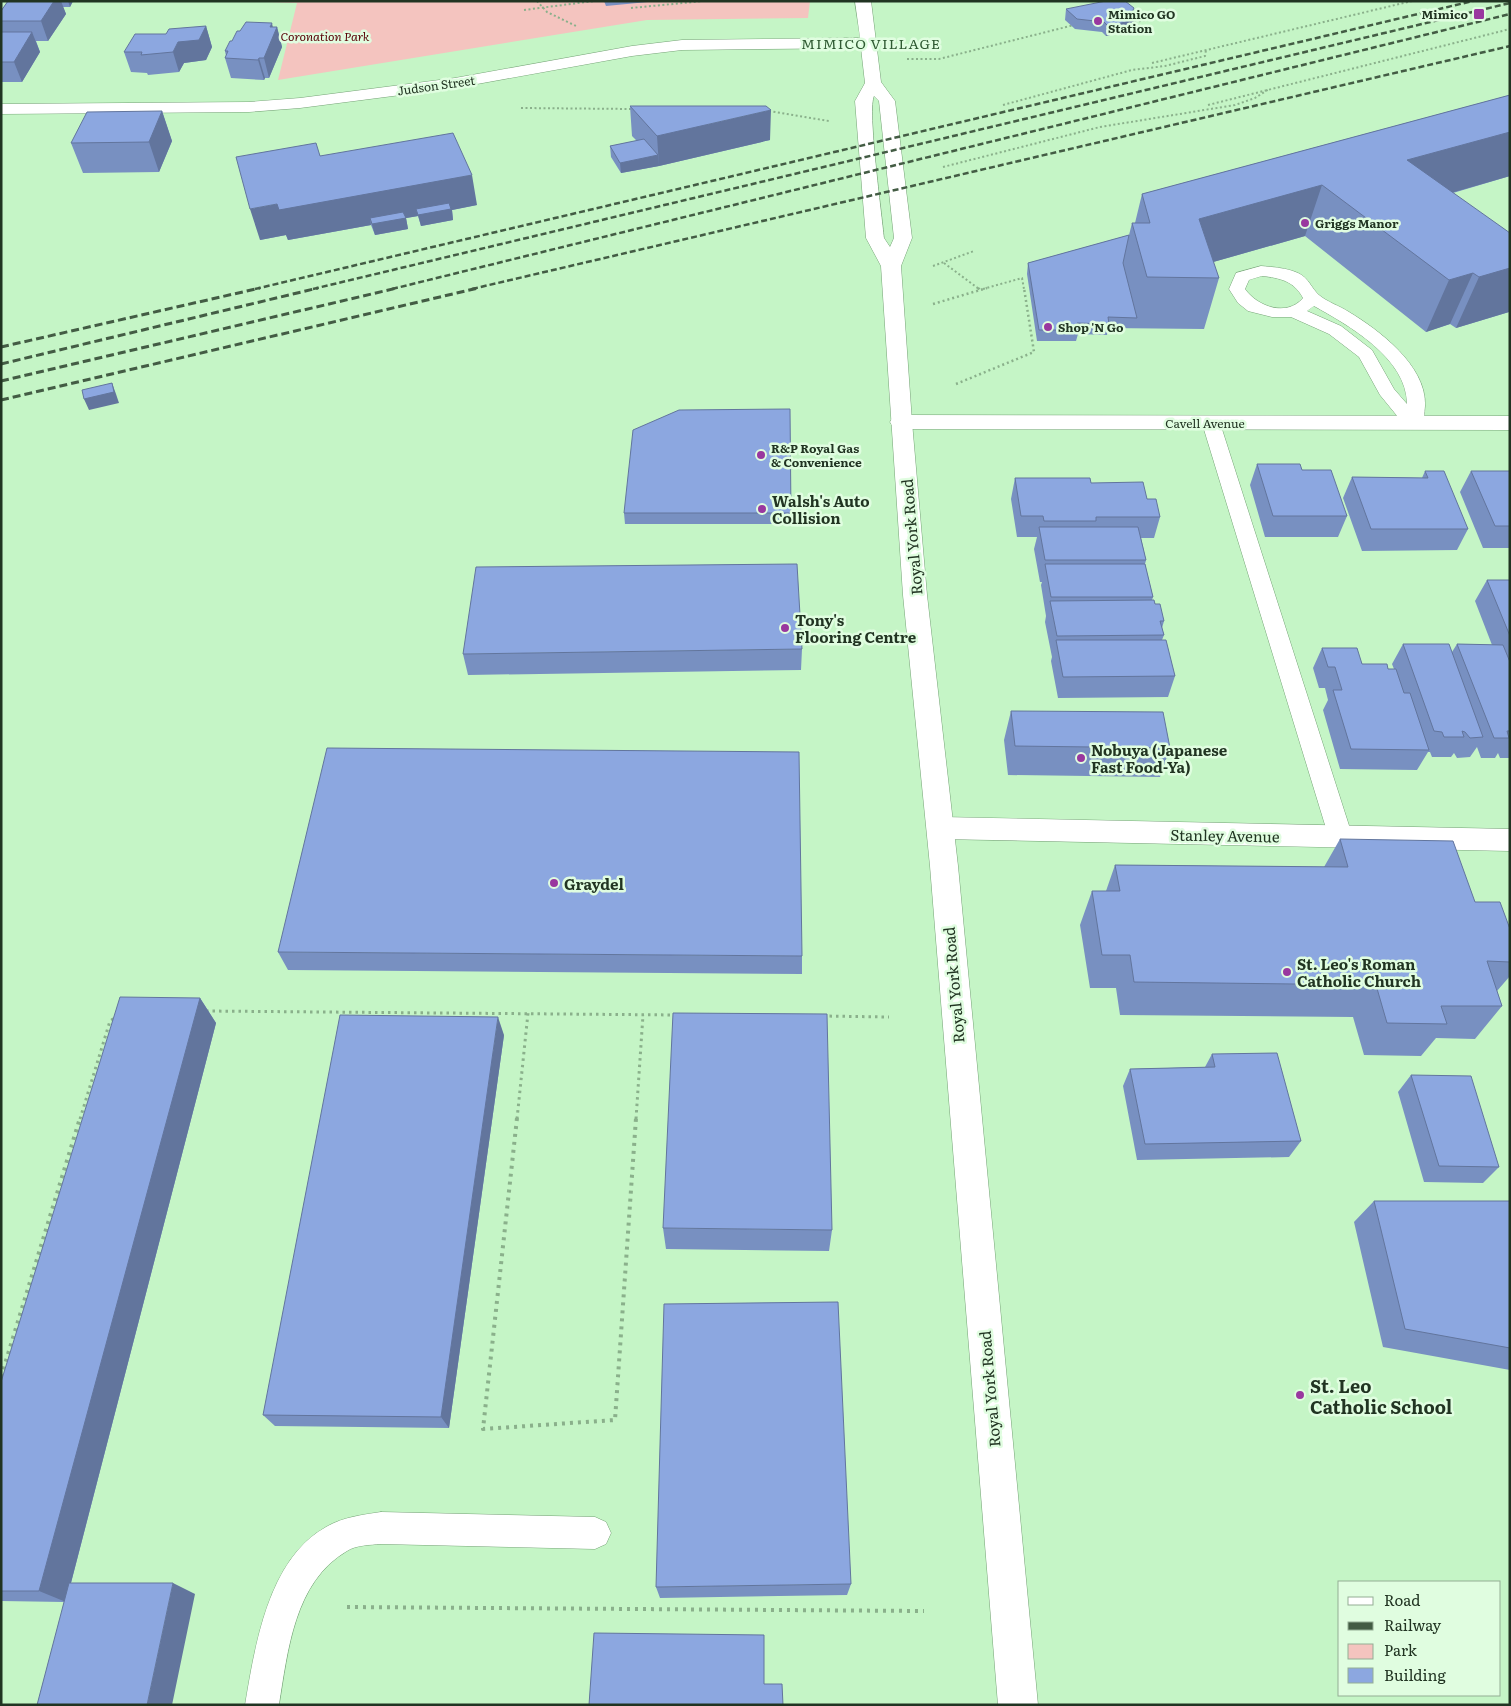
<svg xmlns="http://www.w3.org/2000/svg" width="1511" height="1706" font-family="Literata,serif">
<rect width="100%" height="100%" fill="#c5f5c6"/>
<path fill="#f4c4bf" d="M240,1H810L808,18L647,20L278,80L297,3Z"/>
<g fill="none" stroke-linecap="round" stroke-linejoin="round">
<defs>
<path id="lane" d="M1261,266C1273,267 1287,268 1298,273C1309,278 1311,288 1319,295C1327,302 1340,306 1349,312C1379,330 1427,366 1425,406C1424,413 1425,422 1421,428H1407L1380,395L1359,357L1329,334L1291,317H1272L1248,311L1238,303L1229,289L1236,273ZM1262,276C1280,278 1294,281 1303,298C1287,317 1258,307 1245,289L1249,280ZM1314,306C1348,325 1407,358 1407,404L1394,389L1372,350L1341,326L1307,311Z
M1211,417L1218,419L1220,423L1353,838L1349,845L1341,847L1333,845L1329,838L1202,423L1204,419Z
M381,1512L595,1517L606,1522L611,1533L606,1544L595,1549L381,1544C370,1545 356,1545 347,1551C294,1582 288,1651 279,1705H245C255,1646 268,1559 326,1527C343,1517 362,1515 381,1512Z"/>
<path id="street" d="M901,415L1510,416V430L901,429L893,427L890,422L893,417Z
M941,817L1510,829V851L941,839L931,836L927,828L931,820Z"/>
<path id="secondary" d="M855,1H871L881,82L895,101L912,238L901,266L912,422L927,595L958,866L1038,1705H998L930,866L903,595L881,266L866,238L855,101L865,83L861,48L682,50L632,56L455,88L300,108L249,112L1,114V104L249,102L300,98L455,78L632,46L682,40L860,38ZM874,96L879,101L894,238L890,247L884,238C882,215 867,109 874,96Z"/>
</defs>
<use href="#lane" stroke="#76a377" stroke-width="1"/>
<use href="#street" stroke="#76a377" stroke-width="1"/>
<use href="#secondary" stroke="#76a377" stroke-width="1"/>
<path stroke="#8ab08b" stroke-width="2" stroke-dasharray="2 2.5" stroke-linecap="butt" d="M537,1L547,12L576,26
M631,8L704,1
M524,10L594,1
M1130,23L1157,18
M907,59H939L1074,25
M1152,63L1412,1
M1003,105L1132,70L1165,66L1205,56L1206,50
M1208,105L1510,29
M521,108L632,109
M769,111L829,121
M943,167L1100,127L1235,105L1255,98L1269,89
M944,263L979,289
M933,266L974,251
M983,289L1022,278L1024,289"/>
<path stroke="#8ab08b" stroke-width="2.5" stroke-dasharray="2 3" stroke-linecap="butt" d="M978,288L980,290
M933,304L987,288
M956,384L1034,352L1024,288"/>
<path stroke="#8ab08b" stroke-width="3" stroke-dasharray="2.5 4" stroke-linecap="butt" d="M206,1011L677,1015
M823,1016L889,1017
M80,1119L110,1021L116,1017
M517,1119L528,1013
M636,1119L643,1015"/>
<path stroke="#8ab08b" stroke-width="4" stroke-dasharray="3 5" stroke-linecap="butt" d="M517,1118L483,1429L615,1420L636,1118
M1,1377L80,1118
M347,1607L924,1611"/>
<use href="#lane" fill="#fff" fill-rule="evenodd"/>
<use href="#street" fill="#fff" fill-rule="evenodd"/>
<use href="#secondary" fill="#fff" fill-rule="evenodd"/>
<path stroke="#435c44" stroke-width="2.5" stroke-dasharray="6 3" stroke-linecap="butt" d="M255,289L1473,1
M313,289L1510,3
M392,289L1510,14
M472,289L1510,46"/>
<path stroke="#435c44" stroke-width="3" stroke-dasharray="8 4" stroke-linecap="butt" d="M1,347L260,288
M1,364L318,288
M1,381L397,288
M1,400L478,288"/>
</g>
<path fill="#7890c1" d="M8,1H73L70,7H63L66,14L48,41H36L40,52L22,82H1V11Z
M604,1H658L606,6Z
M1066,9L1132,18L1134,20L1132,30L1106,36L1102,32L1075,29L1065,20Z
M206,26L212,47L206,60L184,63L179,72L148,75L147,73L131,72L124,52L166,34Z
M273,27H277L282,47L269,78H265L264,80L231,78L225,58L226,56L225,51L232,41L240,31Z
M1510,95V176L1453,193L1509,312L1456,328L1450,324L1426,332L1305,236L1213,262L1219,278L1204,329L1108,328L1107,335L1078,334L1076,341H1037L1027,274L1028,263L1129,235L1132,223H1135L1142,194Z
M630,106L770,140L659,166L621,173L611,157L610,146L637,141L632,136Z
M162,111L172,141L159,172L83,173L71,143Z
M320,156L477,205L452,210L453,220L421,226L418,216L406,218L408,229L375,235L371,225L288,240L286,235L260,240Z
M1257,464L1302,470L1347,516L1338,537H1265L1250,485Z
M1425,471L1468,529L1457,550L1362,551L1343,498L1352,477L1422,478Z
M1471,471H1510V548H1483L1460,492Z
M1015,478L1091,483L1147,499L1160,517L1154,538H1141L1146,560L1145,564L1153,597L1152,600L1164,621L1162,628L1164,635L1162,640L1175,676L1168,697L1058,698L1051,661L1052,657L1045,622L1046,616L1041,585L1042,582H1040L1034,549L1037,537H1017L1011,499Z
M624,513H791V524H625Z
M1487,580H1510V758H1500L1498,753L1495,758H1481L1477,747L1470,757L1457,758L1454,753L1451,757H1432L1430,752H1428L1417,770L1340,769L1323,710L1328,700L1325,688H1319L1313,668L1322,648L1362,664L1388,669H1394L1392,664L1403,644L1452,652L1457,644L1492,645L1475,601Z
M802,649L801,670L468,675L463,654Z
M1011,711L1170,748L1160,777L1008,775L1004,740Z
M1340,839L1475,902L1510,929V976L1497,991L1502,1006L1475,1039L1436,1038L1421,1056L1364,1055L1353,1017L1120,1015L1116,988H1090L1080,925L1092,891H1106L1115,865L1324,867Z
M278,952L802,956V974L288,970Z
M200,998L216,1023L71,1583L195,1594L64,1602L1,1601V1382Z
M504,1035L449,1428L275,1426L263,1415Z
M1212,1054L1301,1141L1289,1157L1137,1160L1123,1086L1130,1069L1205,1067Z
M1411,1075L1499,1167L1483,1183L1424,1182L1398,1092Z
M1374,1201H1510V1370L1383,1347L1354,1222Z
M663,1228L832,1230L829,1251L666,1249Z
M851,1584L847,1595L660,1598L656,1587Z"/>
<path fill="#62759d" d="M54,1H61L66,14L48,41L41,21Z
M68,1H73L70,7Z
M1134,8L1132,18L1134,20L1132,30L1106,36L1108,26L1130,16Z
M272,23L274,33L277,27L282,47L269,78L264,58L270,27Z
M206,26L212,47L206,60L184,63L179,72L173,52L178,42Z
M32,32L40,52L22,82L14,62Z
M259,58L265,78L264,80L258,60Z
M771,110L770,140L659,166L657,136Z
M162,111L172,141L159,172L149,142Z
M1510,132V176L1388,211L1407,160Z
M658,155L659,166L621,173L620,163Z
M472,175L477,205L452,210L453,220L421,226L418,215L416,209L418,216L395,220L406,218L408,229L375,235L370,218L371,225L288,240L286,235L260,240L250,209L277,204Z
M1322,185L1305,236L1185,270L1199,219Z
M1510,255V309L1509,312L1456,328L1479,277Z
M1473,273L1450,324L1426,332L1449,280Z
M112,383L116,394L119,403L89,410L84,399Z
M200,998L216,1023L66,1602L39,1591Z
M498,1017L504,1035L449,1428L441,1417Z
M173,1583L195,1594L172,1705H147Z"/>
<path fill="#8ca7e0" stroke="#62759d" d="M8,1H54L41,21H1V11Z
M1106,1H1125L1134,8L1130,16L1134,20L1108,26L1104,22L1077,19L1066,9Z
M246,22L272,23L270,27H277L264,58H259L258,60L225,58L228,51H225L230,41H232L237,31H240Z
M206,26L199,40L178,42L173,52L141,55L142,52H124L135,34H166L169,29Z
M1,32H32L14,62H1Z
M1510,95V132L1407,160L1510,233V268L1479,277L1473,273L1449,280L1322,185L1199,219L1219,278L1147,277L1132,223H1150L1142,194Z
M630,106H766L771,110L657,136Z
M162,111L149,142L71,143L87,112Z
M453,133L472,175L279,210L277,204L250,209L236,157L316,143L320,156Z
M644,139L658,155L620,163L610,146Z
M449,203L451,209L418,215L416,209Z
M403,212L406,218L372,224L370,218Z
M1129,235L1123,263L1137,318L1108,317L1109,324L1077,323L1079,330H1039L1028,263Z
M112,383L114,392L84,399L82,390Z
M790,409L791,513H624L633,430L679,410Z
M1257,464H1300L1302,470H1331L1347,516H1273Z
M1425,471H1444L1468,529H1371L1352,477L1428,478Z
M1471,471H1510V526H1495Z
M1015,478H1090L1091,483L1143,482L1147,499H1156L1160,517H1096V521H1044L1043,516H1021Z
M1039,527H1138L1146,560H1045Z
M797,564L802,649L463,654L476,567Z
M1045,564H1145L1153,597H1051Z
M1487,580H1510V636Z
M1154,600L1155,604H1160L1164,621H1160L1164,635L1057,636L1050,601Z
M1056,640H1166L1175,676L1063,677Z
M1403,644H1449L1483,737L1470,738L1465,732L1462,731L1464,737H1444L1442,732L1434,731Z
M1457,644L1503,645L1510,662V731H1507L1509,738H1494Z
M1322,648H1357L1362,664H1387L1388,669H1396L1404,693H1410L1429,750L1351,749L1333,690H1342L1335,667H1328Z
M1011,711L1163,712L1170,748L1015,746Z
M327,748L799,752L802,956L278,952Z
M1340,839L1453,841L1475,902H1500L1510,929V962L1487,961L1502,1006H1441L1447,1024L1387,1023L1376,985L1134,982L1130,955H1102L1092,891H1120L1115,865L1348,867Z
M120,997L200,998L39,1591H1V1382Z
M673,1013L827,1014L832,1230L663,1228Z
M340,1015L498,1017L441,1417L263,1415Z
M1277,1053L1301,1141L1145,1144L1130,1069L1215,1067L1212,1054Z
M1411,1075L1471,1076L1499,1167L1439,1166Z
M1374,1201H1510V1348L1405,1329Z
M838,1302L851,1584L656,1587L664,1304Z
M69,1583H173L147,1705H37Z
M594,1633L764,1635V1684H782L783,1705H589Z"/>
<g fill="#99389f" stroke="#e0fde0" stroke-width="2">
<rect x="1473" y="8" width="12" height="12" rx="2.5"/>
<circle cx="1098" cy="21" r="5"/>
<circle cx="1305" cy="223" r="5"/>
<circle cx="1048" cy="327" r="5"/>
<circle cx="761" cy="455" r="5"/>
<circle cx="762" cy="509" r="5"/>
<circle cx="785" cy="628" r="5"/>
<circle cx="1081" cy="758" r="5"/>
<circle cx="554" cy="883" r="5"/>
<circle cx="1287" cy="972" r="5"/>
<circle cx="1300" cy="1395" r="5"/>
</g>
<g text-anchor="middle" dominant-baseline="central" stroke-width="5" stroke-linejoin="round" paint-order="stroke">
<g font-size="12" font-weight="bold" fill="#213422" stroke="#e0fde0" text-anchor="start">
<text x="1108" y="14">Mimico GO<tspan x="1108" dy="14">Station</tspan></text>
<text x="1468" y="14" text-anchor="end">Mimico</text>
<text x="1315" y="223">Griggs Manor</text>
<text x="1058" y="327">Shop 'N Go</text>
<text x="771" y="448">R&amp;P Royal Gas<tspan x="771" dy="14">&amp; Convenience</tspan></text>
</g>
<g font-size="12" font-style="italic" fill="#580006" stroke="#e0fde0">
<text x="325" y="36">Coronation Park</text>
</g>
<g font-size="12" fill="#213422" stroke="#e0fde0">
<text transform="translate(436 85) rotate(-8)">Judson Street</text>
<text x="1205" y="423">Cavell Avenue</text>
</g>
<g font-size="14" letter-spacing="1" fill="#2f5a32" stroke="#e0fde0">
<text x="871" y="43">MIMICO VILLAGE</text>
</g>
<g font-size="15" font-weight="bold" fill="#213422" stroke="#e0fde0" text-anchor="start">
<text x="772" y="500">Walsh's Auto<tspan x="772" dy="17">Collision</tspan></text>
<text x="795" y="619">Tony's<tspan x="795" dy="17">Flooring Centre</tspan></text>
<text x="1091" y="749">Nobuya (Japanese<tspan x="1091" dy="17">Fast Food-Ya)</tspan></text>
<text x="564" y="883">Graydel</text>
<text x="1297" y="963">St. Leo's Roman<tspan x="1297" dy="17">Catholic Church</tspan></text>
</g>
<g font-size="15" fill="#213422" stroke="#e0fde0">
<text transform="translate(911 537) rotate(-95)">Royal York Road</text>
<text transform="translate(1225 835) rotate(1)">Stanley Avenue</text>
<text transform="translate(953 985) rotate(-95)">Royal York Road</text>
<text transform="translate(989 1389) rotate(-95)">Royal York Road</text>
</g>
<g font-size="18" font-weight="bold" fill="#213422" stroke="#e0fde0" text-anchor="start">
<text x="1310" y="1385">St. Leo<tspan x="1310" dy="21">Catholic School</tspan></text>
</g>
</g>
<rect width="1511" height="1706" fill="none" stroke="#213422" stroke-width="5"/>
<rect x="1338" y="1581" width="162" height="115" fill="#e0fde0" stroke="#94ad94"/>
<rect x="1348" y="1597" width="25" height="8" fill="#ffffff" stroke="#94ad94"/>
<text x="1384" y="1606" font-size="15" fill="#213422">Road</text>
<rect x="1348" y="1622" width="25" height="8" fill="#435c44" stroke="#94ad94"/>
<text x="1384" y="1631" font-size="15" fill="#213422">Railway</text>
<rect x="1348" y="1644" width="25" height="15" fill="#f4c4bf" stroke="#94ad94"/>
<text x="1384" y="1656" font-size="15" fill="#213422">Park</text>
<rect x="1348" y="1668" width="25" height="15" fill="#8ca7e0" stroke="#94ad94"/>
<text x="1384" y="1681" font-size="15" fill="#213422">Building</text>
</svg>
